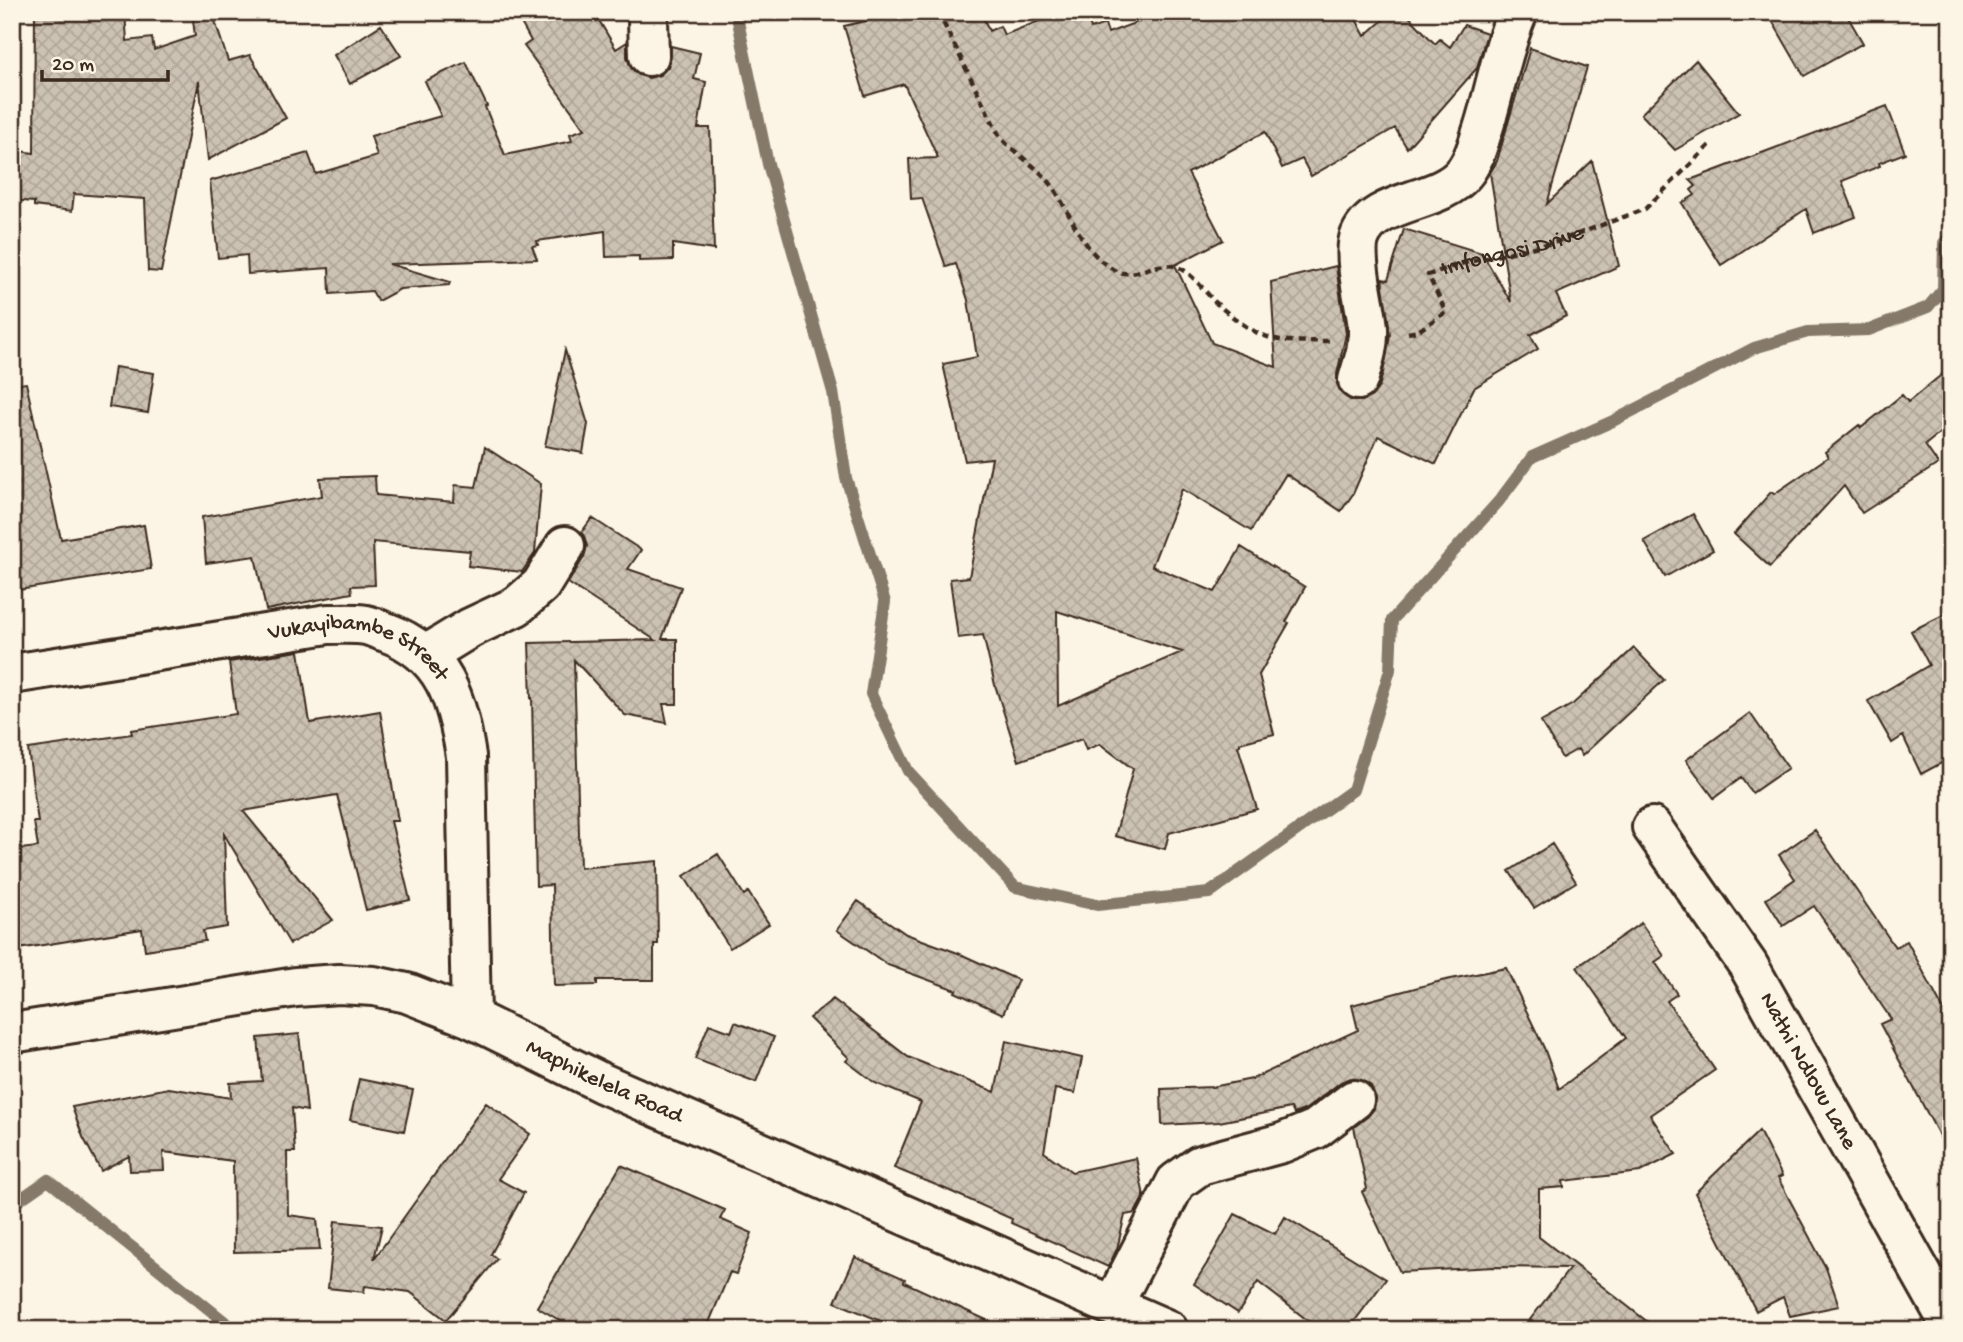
<svg xmlns="http://www.w3.org/2000/svg" width="1963" height="1342" font-family="'Gochi Hand',sans-serif">
<defs>
<pattern id="building-cross-hatch" width="8" height="8" patternUnits="userSpaceOnUse" patternTransform="scale(1.75)"><rect width="8" height="8" fill="#ccc2b3"/><path d="M0 0l8 8M0 8l8-8" fill="none" stroke="#b0a79a"/></pattern>
</defs>
<rect width="100%" height="100%" fill="#fcf5e5"/>
<filter id="ink" filterUnits="userSpaceOnUse"><feTurbulence type="fractalNoise" baseFrequency=".0143" numOctaves="2"/><feDisplacementMap in="SourceGraphic" scale="14" xChannelSelector="R" yChannelSelector="G"/><feConvolveMatrix kernelMatrix="1 2 1 2 8 2 1 2 1" color-interpolation-filters="sRGB"/></filter>
<g filter="url(#ink)">
<g fill="none" stroke-linecap="round" stroke-linejoin="round">
<path stroke="#85796b" stroke-width="12" d="M736,12L768,164L833,392L846,478L885,602L871,694L908,771L1015,887L1097,905L1209,893L1353,790L1390,670L1392,620L1499,501L1532,457L1613,421L1754,348L1808,332L1869,330L1928,307L1943,289L1944,243L1951,235
M12,1205L48,1180L235,1330"/>
</g>
<path fill="url(#building-cross-hatch)" stroke="#3b2a1e" stroke-width="2" fill-rule="evenodd" d="M35,12H125L127,41L152,38L154,50L195,36L192,12H212L228,61L250,55L286,118L208,160L199,81L161,272L148,271L145,199L74,194L72,211L34,206V202L12,200V150L34,153Z
M515,12H594L616,49L627,42V57L631,68L639,75L649,78L660,75L668,67L671,56V46L700,53L694,79L706,82L698,128H710L714,250L673,244V260L639,261V256L606,257L605,231L537,241L538,245L532,246L537,259L389,264L450,282L449,285L400,289L378,301L372,291L330,294L329,268L248,274L247,255L218,258L210,181L308,153L316,174L377,156L371,136L441,116L425,81L466,62L487,106L485,107L505,155L572,141L570,134L585,129L524,46L531,41Z
M903,12H981L989,31L1000,26L1004,35L1062,12H1085L1091,29L1105,24L1108,33L1164,12H1352L1365,36L1392,12H1405L1435,44L1440,39L1450,47L1464,25L1487,33L1477,68L1407,148L1395,128L1311,176L1302,159L1282,168L1265,132L1188,173L1223,240L1175,265L1212,343L1276,367L1271,282L1336,266L1346,334L1337,374V384L1343,395L1352,401H1362L1372,396L1379,387L1383,373L1390,335L1382,279L1388,280L1404,229L1482,253L1511,302L1490,173L1497,161L1530,48L1587,67L1547,204L1592,161L1619,266L1556,294L1566,316L1530,335L1538,349L1474,388L1436,464L1378,436L1353,494L1341,511L1286,474L1251,531L1182,489L1152,566L1215,592L1241,547L1305,587L1286,622L1289,623L1259,675L1274,734L1240,743V745L1238,746L1257,809L1169,833L1165,849L1115,836L1133,769L1100,744L1086,750L1082,739L1019,761L995,685L983,635L958,638L950,579L969,577L992,458L965,461L943,364L977,357L968,300L956,264L946,267L922,198L911,199L909,159L938,158L904,84L865,96L844,26ZM1057,611L1182,652L1058,706Z
M1767,12H1845L1863,43L1804,76Z
M381,25L401,56L350,84L334,55Z
M1696,60L1739,113L1675,150L1641,114Z
M1887,106L1905,153L1879,163L1880,166L1842,181L1856,217L1814,233L1806,209L1721,265L1682,203L1695,195L1691,190L1696,186L1690,180Z
M565,350L588,424L583,453L545,446Z
M115,367L154,373L148,413L109,407Z
M1951,367V424L1925,445L1938,464L1862,513L1844,486L1770,567L1734,534L1771,492L1774,494L1828,457L1825,452L1859,425L1861,428L1902,395L1908,402Z
M26,383L61,539L144,525L151,569L12,591V385Z
M485,447L541,484L535,553L522,572L468,566L470,551L373,542L375,585L351,586L352,593L266,610L255,556L206,563L202,517L322,496L320,478L375,476L376,495L454,502L455,485L476,487Z
M1693,514L1713,550L1665,577L1644,541Z
M592,518L641,550L628,569L681,587L662,639H677V704H663L667,723L625,715L574,660L580,868L657,861L658,944H654V980H597V985L554,986L552,885L536,886L532,698H531L529,643L655,640L568,583L584,557L587,546L584,536L581,533Z
M1951,611V758L1921,774L1903,736L1892,743L1868,701L1929,665L1911,631Z
M1634,648L1664,680L1582,756L1578,749L1562,758L1541,722L1573,704Z
M299,651L310,723L380,711L398,821H391L410,900L366,910L337,795L243,811L333,920L290,944L224,834L227,927L203,931L205,941L145,950L142,929L12,950V850L38,847L34,822H38L28,749L132,734L131,730L236,714L229,662Z
M1750,713L1788,768L1752,793L1741,778L1714,798L1686,760Z
M1815,830L1895,947L1907,941L1951,1024V1158L1880,1024L1891,1019L1814,906L1783,926L1766,899L1795,879L1779,855Z
M1552,844L1576,882L1534,908L1509,871Z
M718,854L744,895L748,892L769,924L730,948L684,876Z
M858,901L906,934L958,953L1018,980L1003,1014L955,992L956,990L888,965L837,930Z
M1641,923L1664,956L1655,962L1677,994L1667,1001L1715,1070L1650,1115L1676,1154L1640,1172L1563,1181L1564,1187L1539,1189V1237L1658,1330H1522L1570,1268L1494,1267L1400,1272L1362,1192L1367,1189L1354,1127L1367,1117L1374,1109L1376,1098L1371,1086L1362,1080L1351,1078L1341,1082L1306,1109L1294,1114L1291,1108L1219,1122L1162,1125L1161,1089L1212,1087L1252,1079L1358,1030L1352,1005L1441,981L1506,968L1544,1048L1559,1089L1626,1038L1577,967Z
M833,999L908,1057L995,1092L1006,1041L1082,1058L1075,1093L1055,1089L1044,1152L1072,1172L1136,1158L1144,1196L1135,1213L1125,1215L1117,1249L1108,1267L1011,1223L1012,1219L941,1187L894,1168L921,1102L875,1083L846,1061L849,1058L809,1018Z
M735,1022L774,1037L756,1082L695,1059L709,1024L731,1032Z
M299,1034L307,1111L292,1108L295,1152H287L288,1215L317,1219L320,1250L234,1252L233,1161L163,1152L164,1170L130,1171L129,1156L101,1171L83,1137L72,1107L169,1088L231,1098L230,1083L262,1081L258,1038Z
M359,1079L413,1090L404,1131L350,1120Z
M486,1103L530,1134L498,1179L524,1193L491,1254L497,1259L446,1320L410,1292L365,1286L364,1292L328,1288L335,1221L382,1226L374,1259Z
M1759,1131L1782,1176L1778,1178L1826,1268L1839,1306L1790,1316L1783,1297L1756,1311L1695,1193Z
M621,1165L725,1210L720,1219L752,1233L736,1274L730,1272L706,1330H576L537,1307Z
M1235,1214L1275,1234L1285,1217L1386,1279L1348,1330H1320L1258,1282L1238,1313L1194,1284L1206,1265Z
M855,1257L905,1279L904,1282L1008,1330H902L835,1302Z"/>
<g fill="none" stroke-linecap="round" stroke-linejoin="round">
<defs>
<g id="minor">
<path d="M646,12L648,18L649,56"/>
<path d="M1358,380C1363,363 1369,347 1368,328C1366,305 1353,260 1359,239C1372,198 1439,205 1464,173C1474,161 1478,144 1483,129C1495,92 1502,47 1518,12"/>
<path d="M426,655L470,628L517,606L541,585L565,546"/>
<path id="s2" d="M12,674L328,624C340,624 354,623 366,625C372,626 379,630 386,632C445,654 457,700 466,756L471,1018"/>
<path id="s3" d="M1652,827L1748,965L1951,1326"/>
<path id="s4" d="M12,1033L296,987L339,984L374,986L407,993L471,1018L602,1083L1168,1330"/>
<path d="M1113,1305L1176,1182L1200,1165L1282,1143L1316,1129L1354,1100"/>
</g>
</defs>
<use href="#minor" stroke="#3b2a1e" stroke-width="44"/>
<g stroke="#3b2a1e" stroke-width="4.5" stroke-dasharray="7 5" stroke-linecap="butt">
<path d="M938,12L1000,137C1015,154 1038,167 1051,184C1071,213 1082,252 1114,270C1135,282 1158,256 1182,269C1195,277 1205,292 1216,303C1232,317 1254,335 1275,339C1292,343 1311,341 1329,341"/>
<path id="s1" d="M1408,333L1418,331L1446,312L1428,275L1456,265L1556,242L1645,209L1711,144"/>
</g>
<use href="#minor" stroke="#fcf5e5" stroke-width="38"/>
</g>
</g>
<g text-anchor="middle" dominant-baseline="central" stroke-width="5" stroke-linejoin="round" paint-order="stroke">
<g font-size="23" fill="#3b2a1e" stroke="#fcf5e5">
<text stroke="none"><textPath href="#s1" startOffset="173">Imfongosi Drive</textPath></text>
<text stroke="none"><textPath href="#s2" startOffset="357">Vukayibambe Street</textPath></text>
<text stroke="none"><textPath href="#s3" startOffset="290">Nathi Ndlovu Lane</textPath></text>
<text stroke="none"><textPath href="#s4" startOffset="616">Maphikelela Road</textPath></text>
</g>
</g>
<rect width="1963" height="1342" fill="none" stroke="#fcf5e5" stroke-width="42"/>
<rect x="21" y="21" width="1921" height="1300" fill="none" stroke="#3b2a1e" stroke-width="2.5" filter="url(#ink)"/>
<path d="M42 70v10h126v-10" fill="none" stroke="#3b2a1e" stroke-width="3.5"/>
<text x="52" y="70" font-size="21" fill="#3b2a1e" stroke="#fcf5e5" stroke-width="5" paint-order="stroke">20 m</text>
</svg>
